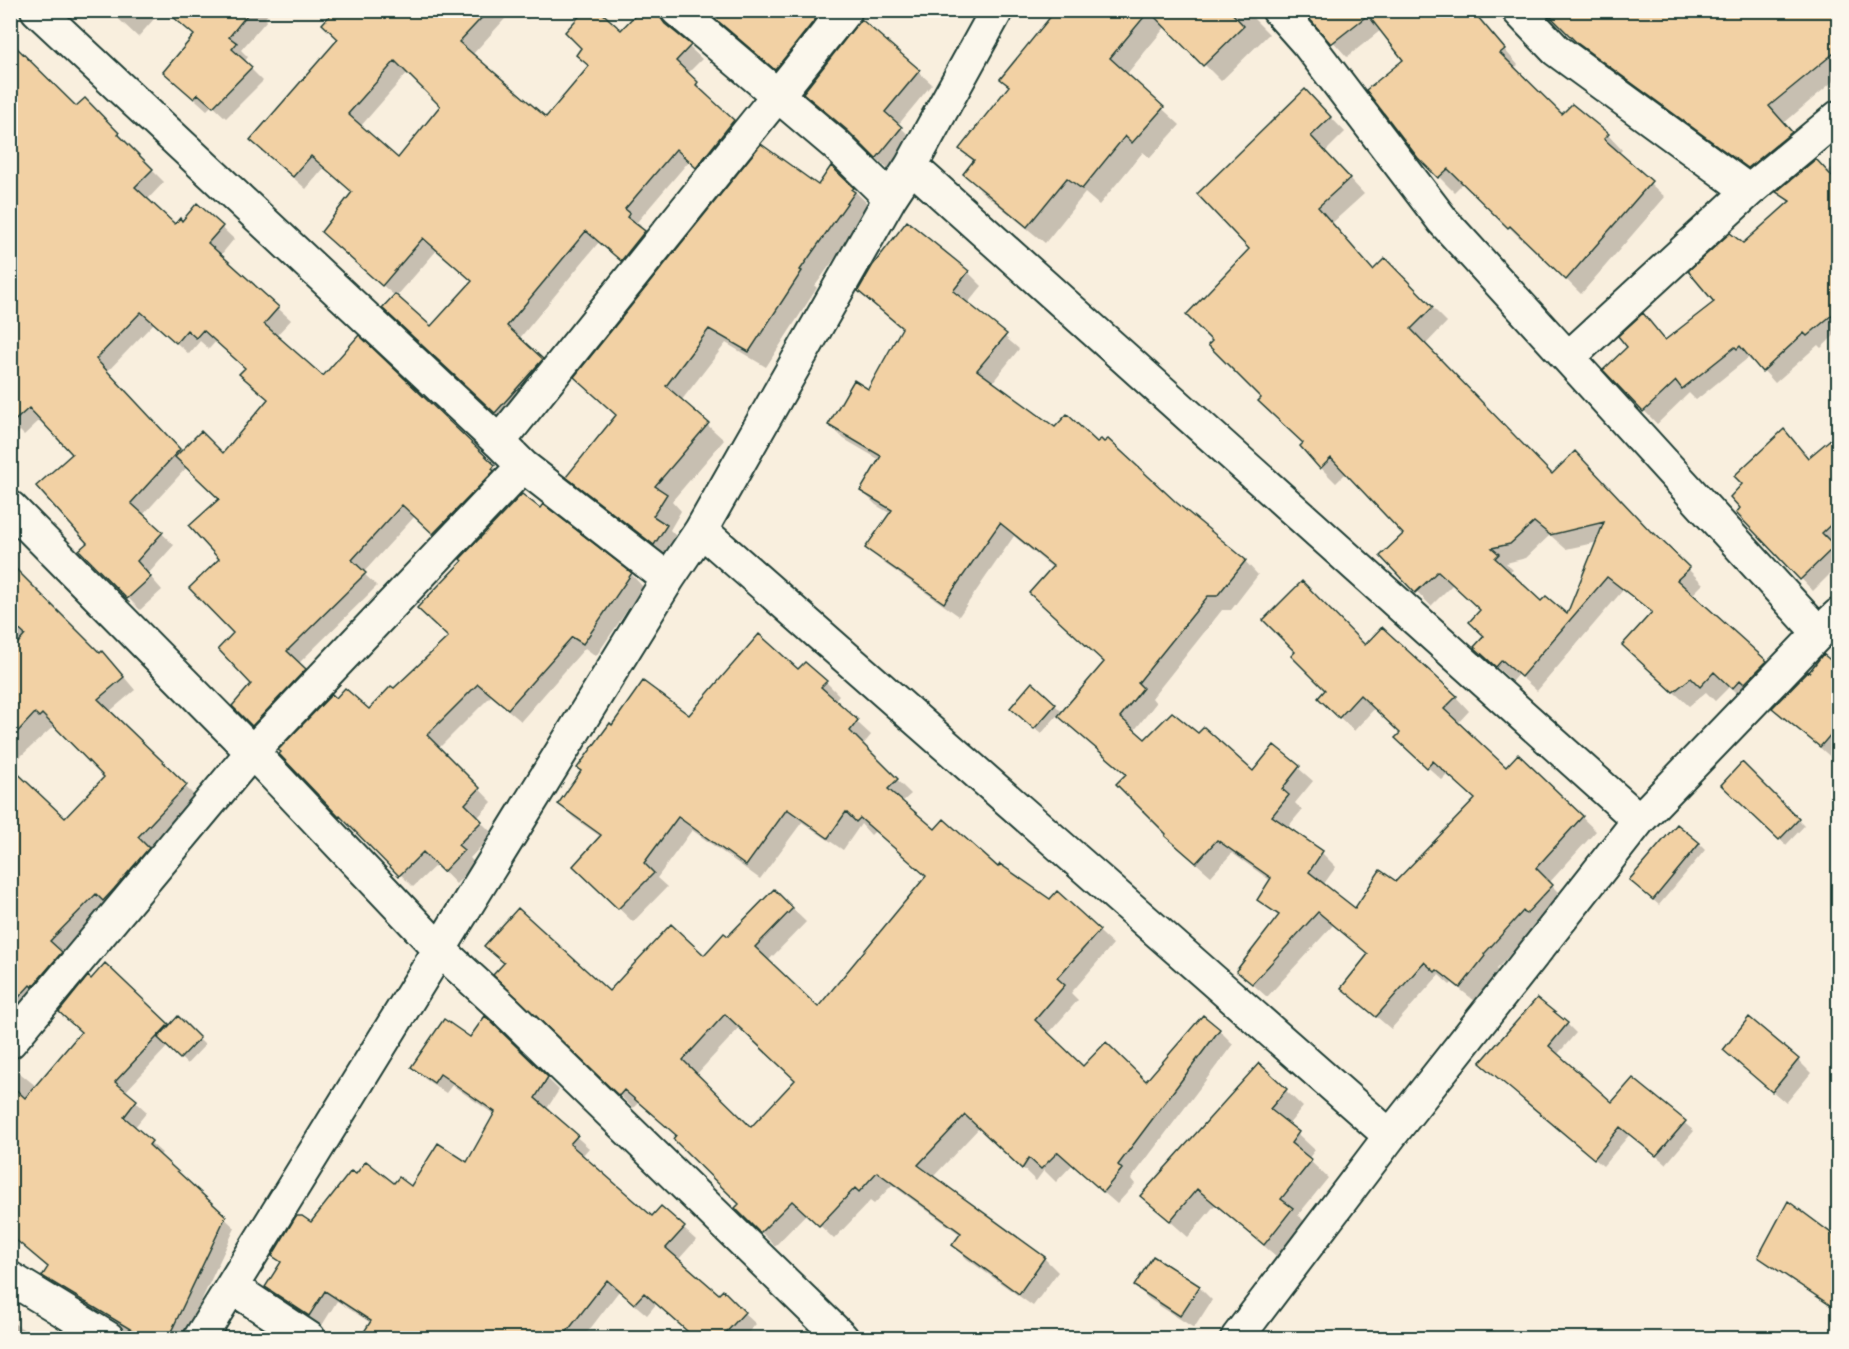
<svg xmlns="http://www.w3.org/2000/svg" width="1849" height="1349" font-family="Mali,sans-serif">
<rect width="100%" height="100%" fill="#f9efde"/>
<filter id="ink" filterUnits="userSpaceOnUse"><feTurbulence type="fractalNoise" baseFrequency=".0167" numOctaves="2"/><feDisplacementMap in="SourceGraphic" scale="12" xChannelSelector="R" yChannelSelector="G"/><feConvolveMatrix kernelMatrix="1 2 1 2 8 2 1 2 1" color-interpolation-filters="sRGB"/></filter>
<g filter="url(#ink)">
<path fill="#0003" fill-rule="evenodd" d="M109,10H161V11L138,37Z
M165,10H271L265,18L267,20L241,50L248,57L244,62L263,81L226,118L212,105L207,110L178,84L195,36Z
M338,10H513L472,55L408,72L360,127L407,170L547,119L590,67L578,55L622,32L642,10H677L671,21L672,31L702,59L687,74L709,96L707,98L746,134L710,179L689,161L637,222L641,226L640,229L657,245L635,272L599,242L519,339L554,373L508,425L397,321L395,296L335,244L353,193L324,168L306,189L264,152L339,39ZM437,250L473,282L431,328L396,297Z
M517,10H535L528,19Z
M705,10H845L788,81Z
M1058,10H1245L1269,34L1221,81L1166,26L1126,75L1180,125L1150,158L1143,152L1099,205L1085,193L1045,243L981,191L965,174L974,162L961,149L1010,87L1002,79Z
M1305,10H1473L1495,39L1518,65L1514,68L1562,116L1572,106L1608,135L1622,150L1618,154L1665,197L1581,294L1525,239L1523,241L1464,182L1454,192L1419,157L1405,60L1381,30L1347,57Z
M1838,10V77L1784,123L1807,148L1765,183L1595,59L1559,24Z
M861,21L932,84L898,125L914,140L890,171L805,93Z
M10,43L76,108L129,147L164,182L147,200L175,226L183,223L198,205L234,239L220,256L291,320L275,337L323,379L359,338L506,479L447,545L415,516L363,573L377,586L298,664L317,682L265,737L234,706L254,684L236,633L221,559V499L187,467L143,515L174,545L148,574L162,590L140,610L81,550L89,543L74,454L41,419L24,435L20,431L10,441ZM154,323L189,354L200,341L209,349L216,341L246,368L269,400L223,455L182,452L107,372Z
M1320,106L1345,132L1325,152L1364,194L1332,223L1374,271L1385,260L1447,322L1425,345L1552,476L1654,535L1703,584L1692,595L1781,677L1747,703L1730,686L1715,701L1706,692L1689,706L1639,660L1653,614L1623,590L1537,691L1518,674L1512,681L1491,662L1482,610L1453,584L1431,606L1382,556L1405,534L1347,472L1336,483L1321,468L1305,443L1214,341L1251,249ZM1550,535L1566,549L1598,542L1567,617L1541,603L1509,573L1513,570L1506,563L1526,558Z
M1833,167L1838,172V307L1832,312L1838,319V332L1821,348L1818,345L1775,383L1753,359L1751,361L1748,358L1696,400L1689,393L1657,424L1605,370L1630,347L1643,315L1666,341L1716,303L1743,245L1790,203L1778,192L1827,172Z
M831,168L869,205L870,209L815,286L817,288L766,367L726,343L681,401L724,440L672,501L681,511L670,530L682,542L670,560L583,492L568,476L618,416L576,377L818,187Z
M968,272L982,286L967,304L1019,349L992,383L1056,429L1097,444L1176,504L1245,561L1258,575L1231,610H1222L1152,698L1156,703L1134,731L1145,741L1198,735L1254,773L1274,747L1313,781L1295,803L1302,810L1287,828L1322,853L1336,867L1323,885L1355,910L1396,883L1477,799L1448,774L1442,780L1411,752L1402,733L1375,708L1354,731L1334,712L1365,648L1456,697L1469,711L1457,724L1506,769L1518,756L1596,831L1549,883L1566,900L1537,924L1497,969L1498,971L1475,1001L1452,983L1450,985L1439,975L1391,1029L1343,988L1369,955L1333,925L1267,997L1238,971L1279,917L1259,899L1271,881L1232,853L1211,876L1181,850L1127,775L1060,716L1105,662L1053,568L1014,536L959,616L881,561L867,547L891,514L876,505L862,491L880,460L844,439L830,425L868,391L903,329L860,290Z
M1784,431L1809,459L1838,485V566L1813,591L1738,513L1742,508L1744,484Z
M10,563L100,655L102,653L114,665L135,690L109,712L198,799L149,851L160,861L109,905L62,954L73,965L21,1020L10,1010V768L66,820L106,777L55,725L10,766Z
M631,574L643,587L596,656L585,648L521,721L491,696L439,748L492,802L477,818L493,834L470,858L476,864L456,884L437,864L413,887L354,827L352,829L340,816L336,700L369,712L394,690Z
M1838,669V753L1833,759L1774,708Z
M798,671L826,682L839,695L834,701L871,735L862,746L911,794L902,802L936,831L1050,901L1057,893L1113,944L1071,993L1078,1000L1048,1034L1083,1069L1146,1083L1219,1030L1233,1044L1131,1179L1135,1184L1117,1204L1072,1165L1056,1182L1044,1170L1036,1181L980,1127L933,1177L1044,1258L1058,1272L1033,1306L967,1259L954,1245L961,1235L892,1185L874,1204L870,1201L834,1239L807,1213L775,1246L737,1208L741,1204L677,1136L638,1103L633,1108L509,988L609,993L704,957L728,938L774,891L806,922L768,961L818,1009L927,877L875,831L871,835L861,824L843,850L802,822L760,879L692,830L657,878L667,887L633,922L588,879L601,837L574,818L560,804L689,717ZM740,1027L797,1080L751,1129L696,1075Z
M1055,705L1061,711L1041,734L1018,714Z
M1742,764L1804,826L1786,845L1723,785Z
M1699,844L1705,850L1659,905L1637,886Z
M105,966L170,1027L178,1019L205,1045L187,1064L168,1046L125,1092L147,1112L134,1128L162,1153L159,1156L235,1228L184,1338H139L54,1287L44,1276L49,1268L10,1235V1065L37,1087L82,1033L91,981Z
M485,1018L559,1090L546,1110L589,1148L582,1156L653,1218L661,1208L696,1240L678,1260L719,1296L744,1313L756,1324L743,1338H695L657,1303L647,1315L619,1291L583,1338H361L371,1323L337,1301L321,1327L278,1299L267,1287L282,1264L274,1256L312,1224L394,1185L411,1188L468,1164L495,1115L452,1085L446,1093L425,1079L413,1067L470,1039Z
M1567,1024L1576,1033L1557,1055L1612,1105L1633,1080L1694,1131L1666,1164L1630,1134L1603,1166L1491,1072Z
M1725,1050L1798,1060L1811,1073L1786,1103Z
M1259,1065L1303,1107L1288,1125L1315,1150L1308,1159L1328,1178L1298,1215L1309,1226L1282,1261L1215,1205L1188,1237L1142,1196Z
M1838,1244V1311L1766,1263L1760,1257Z
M1136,1286L1199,1287L1212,1300L1194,1328L1149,1299Z
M10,1321L38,1338H10Z"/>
<path fill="#f2d1a4" stroke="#1f3d34" stroke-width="1.5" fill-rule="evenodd" d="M165,10H251L229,37L237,43L232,49L252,67L213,107L198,94L194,99L163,72L194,35Z
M335,10H489L459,42L546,117L589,66L576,55L581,48L565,32L585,10H599L621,30L640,10H660V17L665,24L691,45L676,61L698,82L696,85L734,120L696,168L676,149L625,209L630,213L627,217L645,231L621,261L586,231L507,326L543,359L495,413L382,308L395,294L431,326L472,281L423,238L382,286L321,232L352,192L311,156L293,177L250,140L338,39L322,24ZM395,61L440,106L398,158L348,114Z
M705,10H819L821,12L775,70Z
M1056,10H1229L1244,26L1203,66L1149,11L1110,58L1164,107L1132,143L1125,136L1082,189L1067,178L1027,227L963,174L974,160L959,149L1009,86L1000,79Z
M1302,10H1472L1505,49L1500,53L1562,114L1572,104L1609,134L1604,139L1652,181L1566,280L1510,226L1508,228L1448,169L1438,178L1418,158L1366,90L1403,60L1368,15L1331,44Z
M1544,10H1839V49L1769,106L1792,132L1748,168L1577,43Z
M861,19L920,70L885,112L902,127L876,159L847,130L803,93Z
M10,41L76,106L85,98L119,133L118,134L153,169L135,187L175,224L180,218L182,221L197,203L223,226L208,243L279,307L264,324L323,376L359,335L495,465L492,469L494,471L433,534L402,505L352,560L366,573L287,651L306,669L252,726L232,706L251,684L218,649L233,633L189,588L219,559L189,526L219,499L175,457L201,431L223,453L268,399L239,374L245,368L203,330L196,338L187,330L176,343L141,312L96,359L180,449L131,503L163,532L137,561L151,577L127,599L79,550L87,543L36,486L72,454L29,408L10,425Z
M1305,89L1331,117L1311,136L1350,178L1318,207L1373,270L1385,258L1433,307L1411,329L1552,474L1575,451L1653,534L1654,533L1690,568L1677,580L1767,661L1744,684L1740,680L1732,689L1714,672L1700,687L1691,678L1673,692L1622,645L1652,612L1607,577L1521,677L1502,660L1496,667L1474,647L1484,636L1469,622L1480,610L1438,571L1415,593L1380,556L1403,534L1331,458L1320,469L1300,446L1303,443L1258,401L1261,398L1208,345L1212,341L1186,315L1249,249L1197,194ZM1534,522L1550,535L1604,522L1567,614L1546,596L1541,601L1495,558L1499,554L1492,548L1510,544Z
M761,144L818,185L831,166L854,188L852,190L855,192L800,270L802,271L749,352L709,329L666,386L709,423L655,486L667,494L653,516L667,525L654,545L566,477L616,415L574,377Z
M1816,159L1839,184V309L1807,336L1804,333L1762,372L1740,346L1737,349L1735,347L1682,389L1676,381L1643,412L1603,370L1627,347L1618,336L1643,313L1665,340L1714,302L1688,271L1730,233L1743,243L1790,201L1776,192Z
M907,221L969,271L953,291L1007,334L977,370L1055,427L1067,414L1097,442L1101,439L1104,442L1108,439L1177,503L1246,560L1217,596H1208L1138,683L1143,688L1120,717L1145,739L1172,712L1198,733L1204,727L1253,771L1274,745L1300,766L1282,789L1289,795L1272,816L1323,851L1309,872L1355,908L1380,870L1396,881L1475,799L1433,761L1427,768L1395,738L1400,733L1360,695L1339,718L1318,698L1325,690L1291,656L1295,652L1263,620L1302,581L1365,645L1382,627L1457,696L1444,709L1506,767L1518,754L1583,816L1536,868L1553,885L1526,914L1523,911L1484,954L1485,956L1460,988L1437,970L1435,972L1424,962L1376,1017L1341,988L1368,954L1318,912L1252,984L1236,971L1279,915L1257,900L1271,878L1217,840L1196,863L1165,836L1166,834L1116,784L1126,774L1058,716L1104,662L1029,593L1053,566L1000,523L944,603L865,548L892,510L860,491L881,456L828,425L854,380L868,389L902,328L858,291L873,265Z
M1784,429L1808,458L1839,432V517L1822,533L1835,546L1800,580L1736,513L1740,508L1730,497L1742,484L1734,476Z
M522,494L540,508L543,504L632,573L583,644L572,637L508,709L478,684L427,735L480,788L465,804L482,821L458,845L464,850L443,872L423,852L399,876L340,816L339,817L279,754L281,752L278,750L332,694L336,698L345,688L369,709L391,686L394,688L448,637L417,608L462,561L460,559Z
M10,563L100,653L102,651L124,677L98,699L187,785L138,837L149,848L114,889L103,901L96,894L50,941L62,952L32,987L30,985L10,1007V766L65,818L104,777L42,714L39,717L35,713L10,740V652L25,635L10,621Z
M759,634L798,669L805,662L827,681L821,687L858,720L850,731L898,779L888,789L935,829L944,819L998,867L1000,864L1050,899L1057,891L1100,930L1057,978L1065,985L1035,1020L1083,1066L1106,1042L1146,1081L1203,1015L1220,1029L1118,1165L1122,1169L1103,1192L1058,1152L1041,1169L1029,1158L1022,1169L965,1115L918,1165L1045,1257L1019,1294L952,1245L961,1233L877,1172L859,1192L855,1188L819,1226L792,1201L760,1233L735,1208L739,1204L673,1139L676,1135L624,1090L619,1096L493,975L504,963L484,946L518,908L609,991L671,924L704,955L724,933L728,936L774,889L793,908L755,947L818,1007L926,876L860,818L856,822L846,812L828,838L787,809L746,866L678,817L644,863L654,873L618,909L573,866L601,835L558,804L581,771L577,768L610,723L612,725L643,681L689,715ZM725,1014L795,1080L751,1127L683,1060Z
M1823,654L1839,667V725L1820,747L1772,708L1808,671L1809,672Z
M1032,682L1056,704L1034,729L1010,708Z
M1742,762L1799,819L1779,840L1721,785Z
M1677,824L1700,843L1653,900L1629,880Z
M105,963L169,1024L115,1082L137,1100L124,1117L152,1141L149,1145L226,1216L168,1338H145L42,1276L48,1267L10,1235V1084L25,1098L81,1032L59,1012L88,976L91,979Z
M1537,998L1568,1023L1549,1046L1612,1102L1633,1078L1686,1121L1656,1156L1620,1127L1594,1159L1480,1063Z
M178,1016L200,1038L180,1059L158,1038Z
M485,1016L548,1077L535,1098L578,1135L570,1144L652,1216L661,1206L685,1227L666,1248L719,1294L723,1290L745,1312L721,1338H695L644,1293L634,1304L607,1280L562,1338H360L371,1321L325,1291L309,1316L265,1287L281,1262L272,1256L296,1216H302L311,1222L351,1171L356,1174L366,1161L394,1183L399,1177L411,1186L438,1143L467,1162L495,1112L440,1074L434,1083L411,1067L444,1019L470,1037Z
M1749,1017L1799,1059L1772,1092L1723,1050Z
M1259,1063L1287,1089L1270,1109L1299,1132L1291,1143L1312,1160L1281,1199L1293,1208L1264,1245L1197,1189L1170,1221L1140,1196Z
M1788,1201L1839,1239V1311L1758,1257Z
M1153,1256L1200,1286L1180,1316L1134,1286Z"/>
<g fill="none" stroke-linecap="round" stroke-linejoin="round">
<defs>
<path id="minor" d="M37,10L499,442L523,466L668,579
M677,10L835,144L890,198
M1278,10L1309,45L1443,221L1819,633L1838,615
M1518,10L1556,50L1749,191
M911,166L1639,820
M1568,358L1749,191L1838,117
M499,442L846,10
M10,507L252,752L440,950L504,1009L842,1338
M701,530L1390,1136
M10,1042L252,752L523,466
M10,1278L108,1338
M233,1288L309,1338
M200,1338L668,579L701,530L890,198L911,166L997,10
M1237,1338L1390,1136L1639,820L1819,633"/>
</defs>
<use href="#minor" stroke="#1f3d34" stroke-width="36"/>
<use href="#minor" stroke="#fbf7ec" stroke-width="32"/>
</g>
</g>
<rect width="1849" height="1349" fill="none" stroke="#fbf7ec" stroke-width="36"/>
<rect x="18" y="18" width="1813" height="1313" fill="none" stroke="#1f3d34" stroke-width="2" filter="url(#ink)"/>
</svg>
